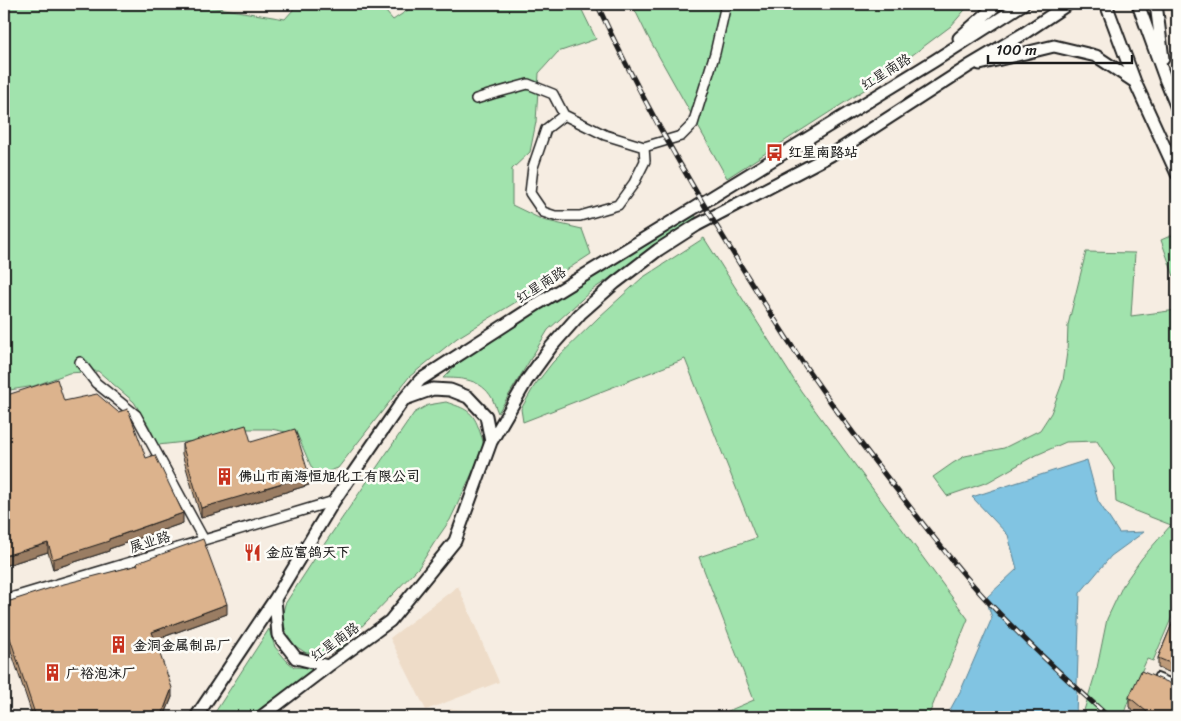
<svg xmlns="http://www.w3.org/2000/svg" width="1181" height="721" font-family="Sriracha,'LXGW WenKai TC',sans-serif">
<rect width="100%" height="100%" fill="#f6ede2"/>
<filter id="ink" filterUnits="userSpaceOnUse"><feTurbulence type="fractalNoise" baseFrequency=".02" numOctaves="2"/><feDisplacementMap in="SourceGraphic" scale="10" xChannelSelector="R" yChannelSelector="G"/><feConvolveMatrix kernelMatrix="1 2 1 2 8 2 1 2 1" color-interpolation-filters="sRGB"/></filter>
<g filter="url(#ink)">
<path fill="#eedcc8" d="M1173,4H1177V33L1171,17Z
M458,586L499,682L426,710L390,638Z
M452,709L524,715L527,717H428Z"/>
<path fill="#a1e3ad" stroke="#5e8064" d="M4,4H194L285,19L293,10V4H379L393,20L417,4H579L596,39L558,52L539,73L536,122L530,152L512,169V205L543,220L582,229L591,254L534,291L457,338L409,377L338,468L316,476L310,464L297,434L271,429H240L212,439L158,445L149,426L134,402L98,371L69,373L34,386L4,391Z
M632,4H970L951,26L875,83L727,178L647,35Z
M695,215L698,220L646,254L592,290L548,330L498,413C496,408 494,403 492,398C481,379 462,378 443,378L459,362L530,313L633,251Z
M1177,233V285L1161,240Z
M704,238L801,391L968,619L930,712L926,717H714L754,700L699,557L756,538L685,359L523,422L521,409L535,385L553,362L599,317L642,278Z
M1086,252L1135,253L1131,316L1177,310V605L1153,661L1147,659L1127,704L1123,717H1082L1097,668L1107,619L1123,585L1142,558L1171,525L1135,511L1116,502L1114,468L1097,441L1066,442L1032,457L988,482L947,496L933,477L953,463L965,456L1004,448L1040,430L1051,413L1063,381L1067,352L1068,325Z
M446,402C466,409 473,410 480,432C483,441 484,443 482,452L450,520L434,543L419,567L343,646L335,651L323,653H306L294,645L286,632L282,617L285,604L321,549L414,413L428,405Z
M269,629L275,647L287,661L294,667L317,668L262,707L250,717H212Z"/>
<path fill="#81c4e2" stroke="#598193" d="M1087,460L1098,501L1119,533L1144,532L1111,556L1080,593L1076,717H946L961,690L992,618L986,598L1017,569L1008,535L972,497Z"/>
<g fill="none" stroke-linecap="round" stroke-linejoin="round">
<defs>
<path id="service" d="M1157,676L1177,684"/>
<path id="minor" d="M476,99L492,94L528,84L553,94L564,115L605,135L644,147L681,136L693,124L715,53L726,4
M564,115L546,129L533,167L530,193L543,212L555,216H580L618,205L634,183L645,161L644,147
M80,362L96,383L136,415L204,540
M4,600L334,501"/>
<path id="secondary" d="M1106,4L1135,82L1177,174
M1138,4L1166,81L1177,108
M1156,4L1163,59
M959,38L993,8L996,4
M980,64L1054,46L1096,56L1135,82
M405,399L433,389L450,390L468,397L486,416L491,442
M275,599L278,635L296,658L328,666
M196,717L275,599L334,501L404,399L420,380L539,303L934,61L1023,4
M261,717L328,666L390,621L455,541L491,442L527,380L551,347L580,314L615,283L658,250L697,225L831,155L969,66L1023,34L1068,4"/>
</defs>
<use href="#service" stroke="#1c1c1c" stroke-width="8"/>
<use href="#minor" stroke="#1c1c1c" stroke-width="12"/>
<use href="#secondary" stroke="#1c1c1c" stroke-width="15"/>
<use href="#service" stroke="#fdfcf7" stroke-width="4.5"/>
<use href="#minor" stroke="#fdfcf7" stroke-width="9"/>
<use href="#secondary" stroke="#fdfcf7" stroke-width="11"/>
<defs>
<path id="rail" d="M597,4C644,106 701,203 761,298C779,326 796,354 815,380C842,419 871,457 900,494C926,528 952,562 981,594C1021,638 1065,678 1109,717"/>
</defs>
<use href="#rail" stroke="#1c1c1c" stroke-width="5"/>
<use href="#rail" stroke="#fdfcf7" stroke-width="3" stroke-dasharray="9" stroke-linecap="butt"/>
</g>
<path fill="#bd9a79" stroke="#1c1c1c" d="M4,396L64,401L118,412L183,523L109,549V551L53,569L48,552L4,566Z
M251,442L309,485L266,498V499L201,518L182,454V444Z
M137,563L227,614L155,640L172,697L164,717H33L4,630V603L137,565Z
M1177,612V675L1158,668V658Z
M1129,697L1177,717H1142L1129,707Z"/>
<path fill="#9a7d63" stroke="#1c1c1c" d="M309,475V485L266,498V499L201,518V508Z
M183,513V523L109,549V551L53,569V559Z
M48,543V552L4,566V556Z
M227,604V614L152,641V632Z
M172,688V697L164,717H161Z"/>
<path fill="#dcb38d" stroke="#1c1c1c" d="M57,379L64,401L97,394L118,412L128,409L146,458L155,455L183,513L109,539V541L53,559L48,543L4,556V396Z
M246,425L251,442L295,429L309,475L265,488L266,489L201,508L182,444Z
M203,539L227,604L152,632L172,688L161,717H36L4,620V603L60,585L138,565L137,563Z
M1177,612V666L1158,658Z
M1141,671L1177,686V717H1153L1129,697Z"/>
</g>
<defs>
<symbol id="bus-bare" viewBox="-9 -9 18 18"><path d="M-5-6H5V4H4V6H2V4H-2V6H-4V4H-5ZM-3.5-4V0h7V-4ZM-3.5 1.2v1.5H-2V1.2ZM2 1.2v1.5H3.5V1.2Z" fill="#c8321e" stroke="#fdfcf7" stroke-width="2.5" paint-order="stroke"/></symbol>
<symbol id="building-bare" viewBox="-9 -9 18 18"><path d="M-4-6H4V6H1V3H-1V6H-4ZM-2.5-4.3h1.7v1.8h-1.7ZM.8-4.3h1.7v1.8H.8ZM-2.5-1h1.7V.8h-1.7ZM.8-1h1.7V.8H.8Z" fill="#c8321e" stroke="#fdfcf7" stroke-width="2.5" paint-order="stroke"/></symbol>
<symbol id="restaurant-bare" viewBox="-9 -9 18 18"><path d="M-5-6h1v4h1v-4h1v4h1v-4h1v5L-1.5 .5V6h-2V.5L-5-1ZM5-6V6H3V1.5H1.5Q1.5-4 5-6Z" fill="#c8321e" stroke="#fdfcf7" stroke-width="2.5" paint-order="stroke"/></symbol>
</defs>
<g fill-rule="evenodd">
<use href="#bus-bare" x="762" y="140" width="25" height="25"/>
<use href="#building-bare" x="212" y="464" width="25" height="25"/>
<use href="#restaurant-bare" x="240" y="540" width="25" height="25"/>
<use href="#building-bare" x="106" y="632" width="25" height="25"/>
<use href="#building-bare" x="40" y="660" width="25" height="25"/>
</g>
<g text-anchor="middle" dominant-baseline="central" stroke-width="5" stroke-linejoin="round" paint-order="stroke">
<g font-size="14" fill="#1c1c1c" stroke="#fdfcf7">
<text transform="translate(886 72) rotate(-32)">红星南路</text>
<text transform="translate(541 285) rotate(-32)">红星南路</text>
<text transform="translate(150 542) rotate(-17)">展业路</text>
<text transform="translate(335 642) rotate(-36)">红星南路</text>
</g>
<g font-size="14" font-weight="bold" fill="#1c1c1c" stroke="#fdfcf7" text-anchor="start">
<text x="788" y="152">红星南路站</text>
<text x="238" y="476">佛山市南海恒旭化工有限公司</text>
<text x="266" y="552">金应富鸽天下</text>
<text x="133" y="645">金洞金属制品厂</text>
<text x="66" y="673">广裕泡沫厂</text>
</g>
</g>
<rect width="1181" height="721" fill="none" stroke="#fdfcf7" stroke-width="20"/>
<rect x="10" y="10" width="1161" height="701" fill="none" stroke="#1c1c1c" stroke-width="2" filter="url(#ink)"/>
<path d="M988 55v8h144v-8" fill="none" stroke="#1c1c1c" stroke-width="2.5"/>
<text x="996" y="55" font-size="15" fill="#1c1c1c" stroke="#fdfcf7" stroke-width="4" paint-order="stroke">100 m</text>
</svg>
